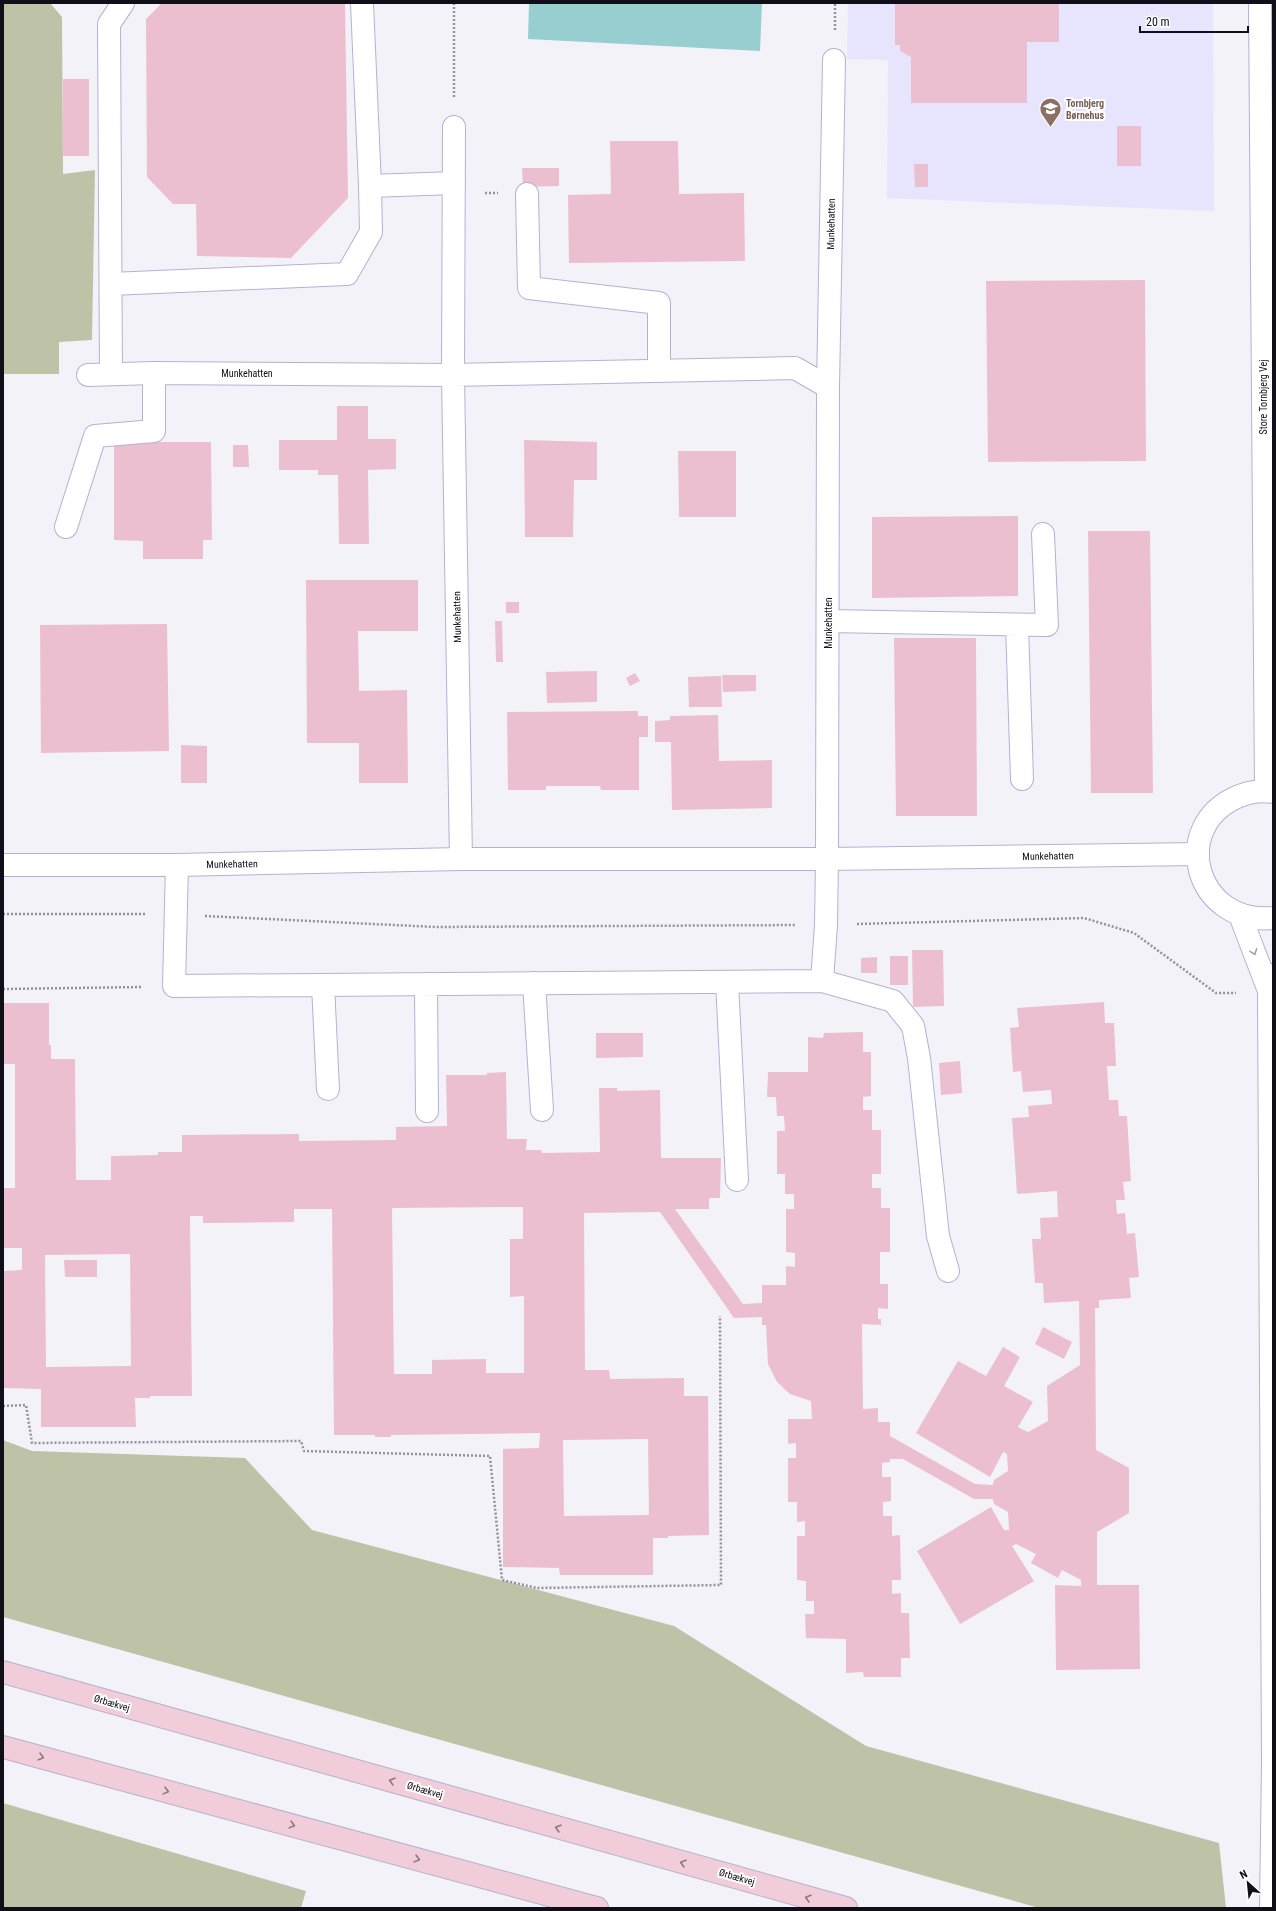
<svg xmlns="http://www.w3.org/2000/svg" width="1276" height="1911" font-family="'Roboto Condensed',sans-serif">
<rect width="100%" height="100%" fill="#f3f2f9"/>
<path fill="#e7e5fe" d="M848,3H1213L1214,211L887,198L888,60L847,59Z"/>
<path fill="#bec2a6" d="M3,3H50L62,17L63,174L95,170L92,340L59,342V374H3Z
M3,1440L32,1451L245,1458L312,1530L674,1626L866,1746L1219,1843L1226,1908H1039L3,1617Z
M3,1803L306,1891L301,1908H3Z"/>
<path fill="#97ced0" d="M529,3H762L760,51L528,39Z"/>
<path fill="#ecbfd0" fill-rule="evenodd" d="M162,3H345L348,198L291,258L197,256L196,204H173L147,177L146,19Z
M895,3H1059V42H1027V103H911V57L900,51V45H895Z
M63,79H89V156H63Z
M1117,126H1141V166H1117Z
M610,141H678L679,194L744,193L745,261L569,263L568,195L611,194Z
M914,164H928V187H915Z
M522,168H559V186L523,187Z
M1145,280L1146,461L988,462L986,281Z
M337,406H368V439H396V469L368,470L369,544H339L338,475H318V470H279V440H337Z
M524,440L597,442V480H574L573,537H525Z
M114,442H211L212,540H203V559H143V541L114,540Z
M233,445H248L249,467H233Z
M678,451H736V517H679Z
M1018,516V596L872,598V517Z
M1088,531H1150L1153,793H1091Z
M306,580H418V631H358L359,691L407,690L408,783H359V743H307Z
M506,602H519V613H506Z
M495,621H502L503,662H496Z
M167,624L169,751L41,753L40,625Z
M894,638H976L977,816H896Z
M597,671V702L547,703L546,672Z
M635,673L640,681L630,686L626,678Z
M722,675H756V691L723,692Z
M721,676L722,707H689L688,677Z
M638,711V716H648V737H639V790H601L600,786H546V790H508L507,712Z
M718,715L719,761L772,760V808L672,810L671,742H655V721L670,720V716Z
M181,745L207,746V783H181Z
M912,950H943L944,1006L913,1007Z
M890,956H908V985H890Z
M877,957V973H861V958Z
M1104,1002L1105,1023H1114L1116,1066H1107L1109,1100H1118L1119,1116H1127L1131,1181L1123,1182L1125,1200H1116L1117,1214L1125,1213L1127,1234L1135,1233L1139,1277L1129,1278L1131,1298L1099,1300V1308H1095L1096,1450L1129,1468V1513L1097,1532V1585H1139L1140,1669L1056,1670L1055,1585L1081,1586V1580L1062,1570L1058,1578L1031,1563L1036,1554L1016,1544L1012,1546L1034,1581L960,1624L917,1551L991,1507L1004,1530H1009L1008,1512L994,1504L993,1499H974L903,1459H890V1462L882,1463V1477H891V1501L883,1502V1516H892V1536L900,1535L901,1580H892V1594L901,1593V1613H909L910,1658H901V1677H864L863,1672L846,1673V1639L806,1638L805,1614H814V1601H806V1581L797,1580V1536H805V1521L797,1522V1502H788V1458H796V1443L788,1444V1419H812L811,1401L790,1394L777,1382L768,1364L766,1325H762V1317L734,1318L660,1212L584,1213L585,1370H609L610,1379L684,1378V1396H708L709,1535L668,1536V1538H653V1575H560L559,1568L503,1567V1449L539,1448L540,1433L391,1435V1437H375V1435H334L332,1209H294V1222L203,1223V1216H190L192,1396H150V1398H135L136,1427H41V1389L3,1388V1271L22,1270V1248H3V1188H15V1064H3V1003H49V1045H51V1059H75L76,1180H111V1156L158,1155V1152H182V1135L299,1134V1141L396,1140V1127L447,1126L446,1075H487V1073L506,1072L507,1139H527L526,1150H541L542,1153L600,1152L599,1088H617V1091L660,1090L661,1158H721L720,1198H709V1209H675L743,1304L762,1303V1285H786V1266L795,1267V1253L786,1252V1209H794V1194H785V1174H777V1131H785L784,1116H777L776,1097H767L768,1072H808V1037L823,1038L824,1033L863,1032V1052H871V1096L863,1097V1110H872V1130H881V1174H872V1188H881V1208H890V1252H880V1284H888V1309L878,1308V1319H881V1325L862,1324L863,1409L878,1408V1422H890V1436L975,1484L993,1485L994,1480L1008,1471L1007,1454L1003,1452L990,1477L916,1433L958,1361L986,1376L1003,1347L1020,1357L1004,1386L1033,1402L1018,1427L1028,1432L1048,1421L1047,1386L1080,1365L1079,1301L1044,1303L1043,1283H1035L1032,1239H1041L1040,1218L1058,1217L1057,1191L1017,1194L1012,1118L1029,1117L1028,1106L1052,1104L1051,1090L1023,1092L1021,1071L1013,1072L1010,1028L1019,1027L1017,1008ZM523,1207V1239H510V1297L524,1296V1373H486V1359L432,1360V1374H394L392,1208ZM130,1254L131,1366L46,1367L45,1255ZM648,1439L649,1515L564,1516L563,1440Z
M596,1033H643V1057L596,1058Z
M960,1061L962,1093L941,1095L939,1063Z
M64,1260H97V1277H65Z
M1043,1327L1072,1342L1064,1359L1035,1344Z"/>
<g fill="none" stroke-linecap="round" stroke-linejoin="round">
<defs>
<path id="service" d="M362,3L370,186L454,183
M527,194L529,288L659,303V371
M111,284L347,274L371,232L370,186
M111,374L109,24L123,3
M66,527L95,436L154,431V373
M828,621L1047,625L1043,534
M1017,625L1022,779
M177,865L174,986L822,981L826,925L827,859
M822,981L893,1001L913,1026L919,1058L938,1236L948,1271
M727,982L737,1180
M534,983L542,1110
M426,984L427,1111
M323,985L328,1089"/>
<path id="minor" d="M454,127L453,375L461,859
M88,375L154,373L453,375L795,368L828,387
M827,859L828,387L834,60
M3,865H177L461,859H827L1198,854"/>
<path id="tertiary" d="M1260,3L1266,791
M1273,792C1261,790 1248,792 1237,797C1169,827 1195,925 1273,918
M1240,915L1269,991
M1271,1908L1273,1762L1269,991L1273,975"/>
<path id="secondary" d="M3,1672L846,1908
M3,1747L597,1908"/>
</defs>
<use href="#service" stroke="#b5b1d3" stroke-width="24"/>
<use href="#minor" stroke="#b5b1d3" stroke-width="24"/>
<use href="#tertiary" stroke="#b5b1d3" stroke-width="24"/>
<use href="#secondary" stroke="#b5b1d3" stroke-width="24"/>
<path stroke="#92919a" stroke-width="2.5" stroke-dasharray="2 2" stroke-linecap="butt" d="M454,3V98
M835,30V3
M485,193H498
M3,914H146
M205,916L436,927L796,925
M857,924L1084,918L1134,933L1216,993H1236
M3,989L143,987
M3,1406L26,1405L32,1443L301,1441L304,1451L490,1456L502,1580L537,1588L721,1585L720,1316"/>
<use href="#service" stroke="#fff" stroke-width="22"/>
<use href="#minor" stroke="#fff" stroke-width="22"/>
<use href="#tertiary" stroke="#fff" stroke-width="22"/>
<use href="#secondary" stroke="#f0cdd9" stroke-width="22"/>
</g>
<defs><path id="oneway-chevron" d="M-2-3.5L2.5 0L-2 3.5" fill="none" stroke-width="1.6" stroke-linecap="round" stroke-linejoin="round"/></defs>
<use stroke="#9f9fa3" href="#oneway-chevron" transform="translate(1254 952) rotate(69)"/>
<g stroke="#8b7783">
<use href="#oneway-chevron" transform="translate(41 1757) rotate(15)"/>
<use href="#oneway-chevron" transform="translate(392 1781) rotate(-164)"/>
<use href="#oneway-chevron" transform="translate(166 1791) rotate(15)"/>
<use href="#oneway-chevron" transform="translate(292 1825) rotate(15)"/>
<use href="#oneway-chevron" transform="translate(558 1828) rotate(-164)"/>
<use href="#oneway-chevron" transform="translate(417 1859) rotate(15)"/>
<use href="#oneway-chevron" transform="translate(683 1863) rotate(-164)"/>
<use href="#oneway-chevron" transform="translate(808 1898) rotate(-164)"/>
</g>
<defs>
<symbol id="school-pin" viewBox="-11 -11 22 30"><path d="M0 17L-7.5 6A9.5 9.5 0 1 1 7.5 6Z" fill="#8d6e63" stroke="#fff"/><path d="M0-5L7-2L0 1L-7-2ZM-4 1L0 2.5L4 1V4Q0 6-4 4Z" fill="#fff"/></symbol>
</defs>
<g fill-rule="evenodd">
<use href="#school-pin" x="1038" y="96" width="25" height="34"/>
</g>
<g text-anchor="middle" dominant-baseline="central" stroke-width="4" stroke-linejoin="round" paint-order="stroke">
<g font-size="10" font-weight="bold" fill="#785e54" stroke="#fff" text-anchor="start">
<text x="1066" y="103">Tornbjerg<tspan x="1066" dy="12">Børnehus</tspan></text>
</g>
<g font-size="10" fill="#0f0e19" stroke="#fff">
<text transform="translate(831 224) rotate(-89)">Munkehatten</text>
<text x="247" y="373">Munkehatten</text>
<text transform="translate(1263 397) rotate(-90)">Store Tornbjerg Vej</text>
<text transform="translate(457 617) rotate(-91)">Munkehatten</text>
<text transform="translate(828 623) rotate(-90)">Munkehatten</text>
<text transform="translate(1048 856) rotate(-1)">Munkehatten</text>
<text transform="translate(232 864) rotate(-1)">Munkehatten</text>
<text transform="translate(112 1703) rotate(16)">Ørbækvej</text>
<text transform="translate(425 1790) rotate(16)">Ørbækvej</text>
<text transform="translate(737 1877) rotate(16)">Ørbækvej</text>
</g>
</g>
<rect width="1276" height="1911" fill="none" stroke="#0f0e19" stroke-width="8"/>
<g transform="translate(1248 1883) rotate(333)" stroke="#ffffff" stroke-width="3" paint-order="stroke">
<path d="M0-3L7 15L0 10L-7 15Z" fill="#0f0e19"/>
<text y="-6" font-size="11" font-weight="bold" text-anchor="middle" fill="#0f0e19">N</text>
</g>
<path d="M1140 26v6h108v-6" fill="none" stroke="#0f0e19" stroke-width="2"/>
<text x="1146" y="26" font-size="12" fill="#0f0e19" stroke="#ffffff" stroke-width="3" paint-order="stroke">20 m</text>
</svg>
